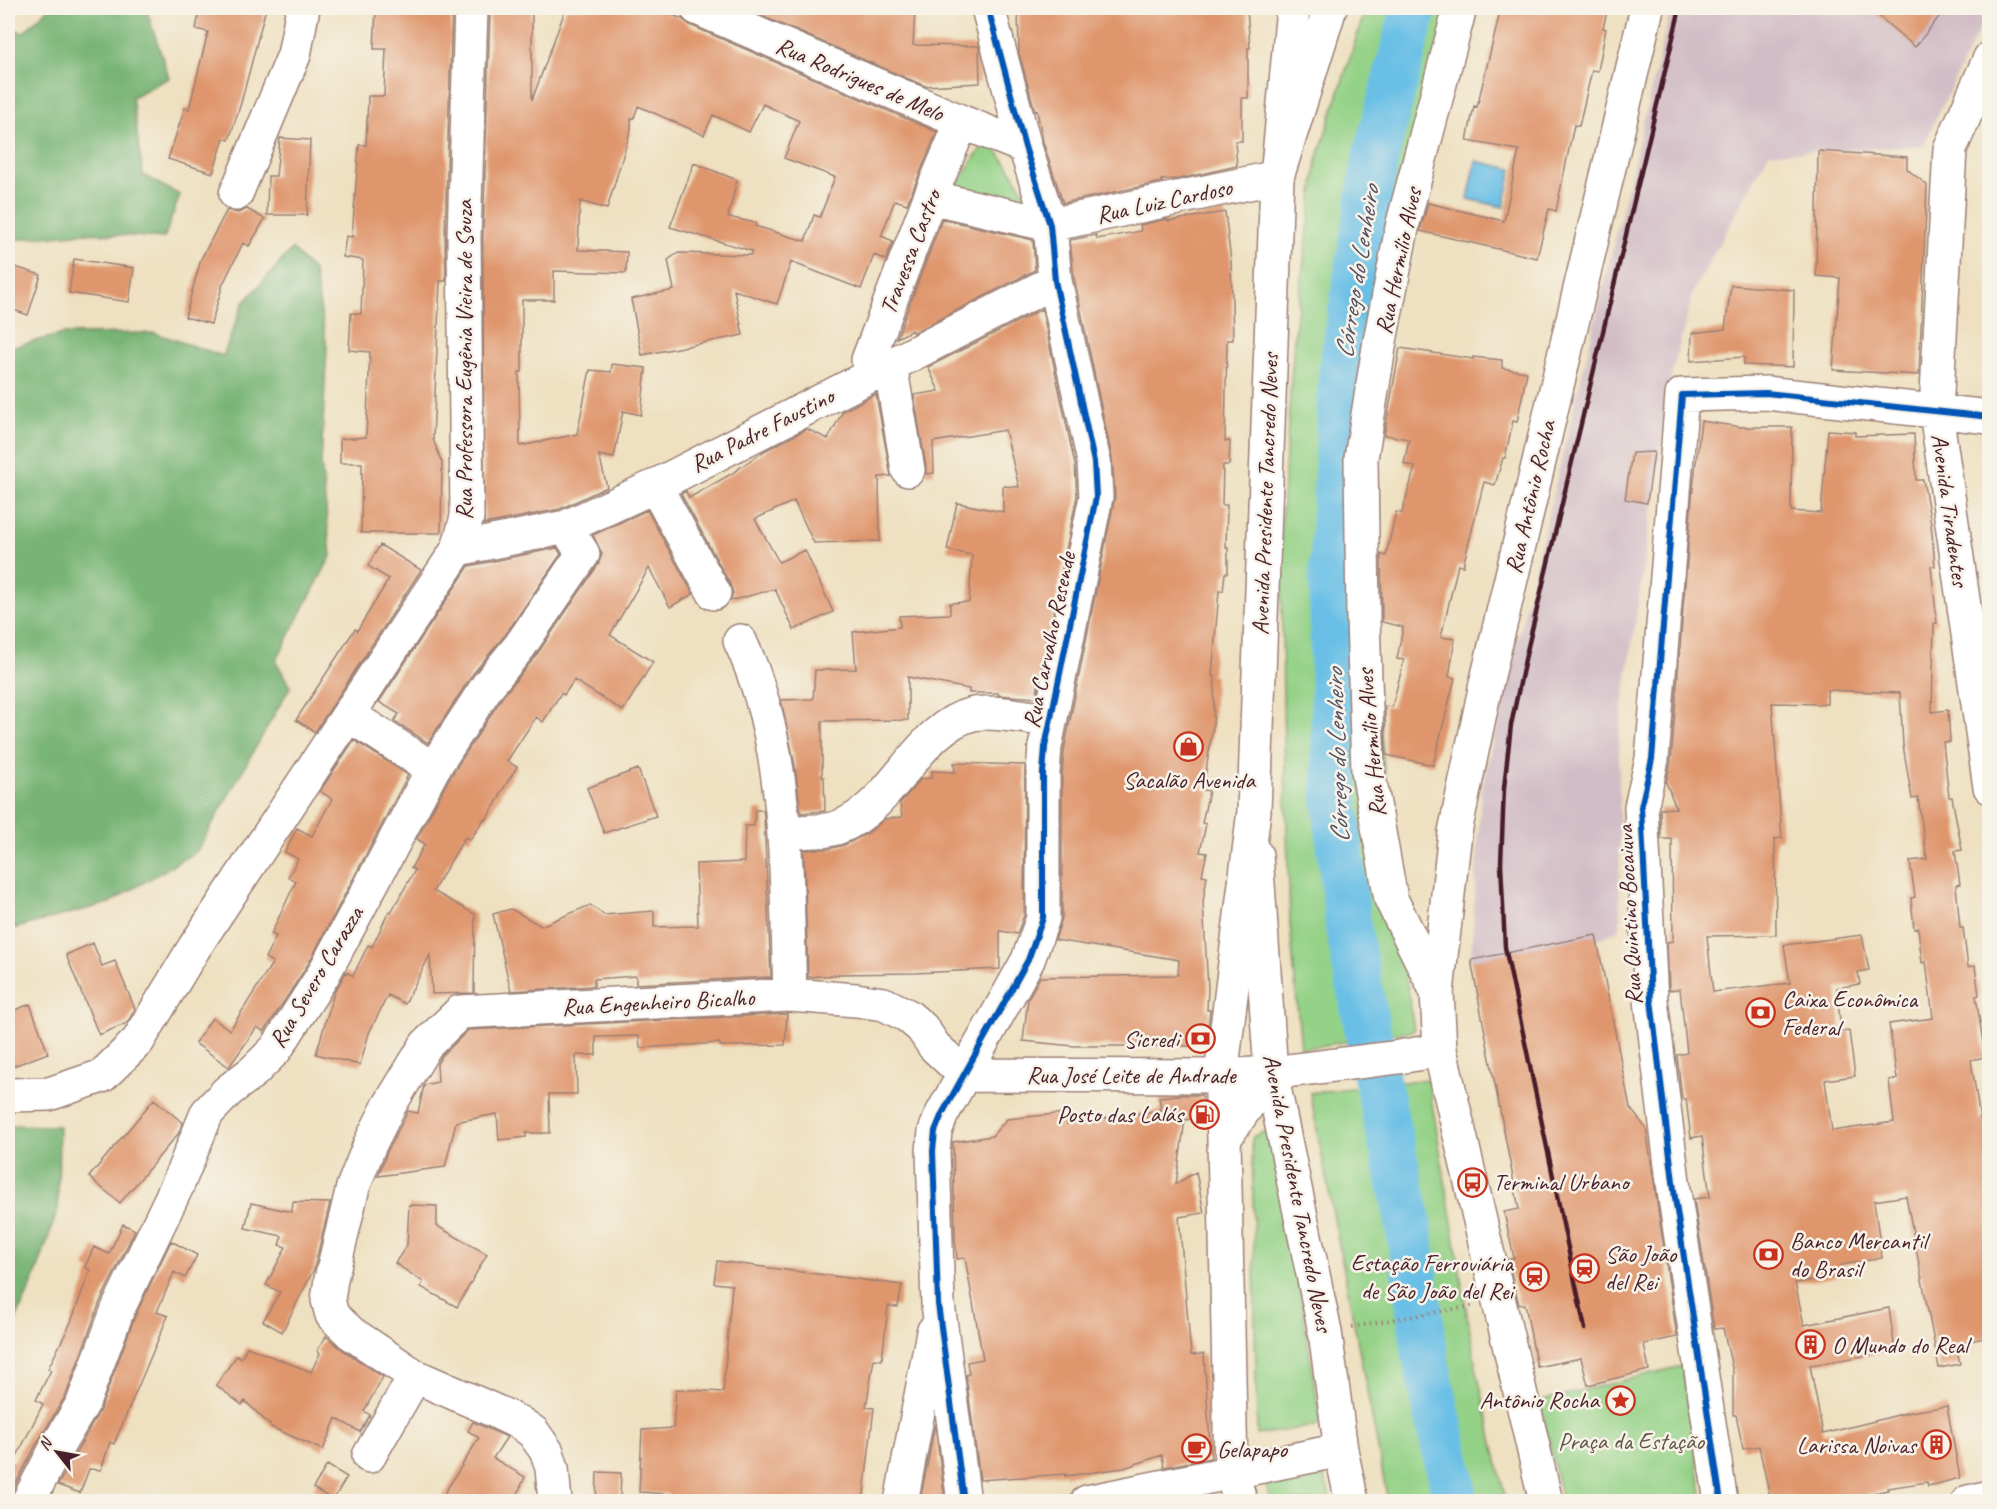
<svg xmlns="http://www.w3.org/2000/svg" width="1997" height="1509" font-family="Caveat,sans-serif">
<rect width="100%" height="100%" fill="#f7f3e8"/>
<filter id="ink" filterUnits="userSpaceOnUse"><feTurbulence type="fractalNoise" baseFrequency=".0167" numOctaves="2"/><feDisplacementMap in="SourceGraphic" scale="12" xChannelSelector="R" yChannelSelector="G"/><feConvolveMatrix kernelMatrix="1 2 1 2 8 2 1 2 1" color-interpolation-filters="sRGB"/></filter>
<filter id="wash" filterUnits="userSpaceOnUse"><feTurbulence type="fractalNoise" baseFrequency=".008" numOctaves="4" result="noise"/><feDisplacementMap in="SourceGraphic" scale="24" xChannelSelector="R" yChannelSelector="G"/><feGaussianBlur stdDeviation="1.35" result="paint"/><feColorMatrix in="noise" values="0 0 0 0 0 0 0 0 0 0 0 0 0 0 0 0 0 1.4 0 .05"/><feComposite in="paint" operator="in"/></filter>
<g filter="url(#wash)">
<rect width="100%" height="100%" fill="#eee0c0"/>
<path fill="#d2bdc6" d="M1671,8H1989L1923,146L1769,153L1694,290L1672,372L1619,733L1620,929L1602,938L1471,960L1481,791Z"/>
<path fill="#94d287" stroke="#6f7859" stroke-width="1.5" d="M1366,8H1455L1356,456L1399,933L1414,1031L1301,1049L1290,924L1283,706L1281,527L1294,338L1317,160Z
M989,139L1014,175L1034,212L955,188L974,158Z
M1428,1079L1476,1367L1506,1501H1388L1310,1093Z
M1264,1132L1276,1138L1321,1425L1257,1435L1252,1137Z
M1682,1366L1703,1501H1562L1540,1401Z
M1323,1471L1331,1501H1270L1266,1484Z"/>
<path fill="#77b474" stroke="#606a50" stroke-width="1.5" d="M49,8H146L169,78L132,97L143,175L180,195L164,238L86,233L8,240V26L23,33Z
M292,249L314,272L327,347L321,463L331,556L276,661L290,687L197,851L109,903L8,930V348L63,334L155,333L223,356L243,304Z
M8,1125L59,1126L58,1209L35,1277L8,1338Z"/>
<path fill="#69bfe6" stroke="#5a6f88" stroke-width="1.5" d="M1476,161L1512,169L1504,207L1468,199Z"/>
<g fill="none" stroke-linecap="round" stroke-linejoin="round">
<path stroke="#69bfe6" stroke-width="46" d="M1414,8L1376,155L1342,366L1332,577L1335,799L1348,927L1377,1080L1407,1215L1426,1362L1456,1502"/>
</g>
<g id="blocks">
<path fill="#df966d" fill-rule="evenodd" d="M200,8H266L241,103L229,140L224,138L213,173L168,159L185,108L189,109L208,32L196,29Z
M376,8H452L445,236L446,281H440L433,439L442,463L441,533H361L362,463H340V439L366,437L370,352L349,350L351,313L361,314L363,260L343,257L346,236L352,237L359,145H366L368,96H384L386,49H374Z
M490,8H532V100L566,8H656L682,19L690,25L937,132L907,204L895,200L881,236L893,241L886,260L874,255L861,289L791,262L777,304L734,290L743,335L642,355L631,299L674,290L668,260L678,253L751,255L752,251L670,227L694,163L737,180L728,217L756,223L755,226L805,241L814,215L820,217L835,177L784,158L799,121L763,104L749,132L713,115L704,135L638,106L634,118L631,119V129L607,209L580,201L578,250L627,252L626,273L554,271V300H522V372H519L520,446L577,434L590,370L611,372L612,364L646,368L641,415L623,411L614,458L599,455L607,487L560,509L484,524L483,237Z
M743,8H884L915,11L913,45L979,46L980,83L925,86Z
M1018,8H1247L1250,48H1248V98H1242V141H1235L1237,166L1179,179L1161,180L1162,182L1063,203L1043,142L1037,110L1035,111L1019,53Z
M1501,8H1523L1546,13L1547,8H1608L1603,28L1606,29L1598,71L1592,70L1579,126L1574,125L1556,211L1549,209L1537,258L1420,231L1428,203L1504,221L1519,150L1467,141L1474,106L1477,107Z
M1869,8H1946L1915,47Z
M280,138L310,140L307,215H267L268,176H276Z
M1818,151L1907,157V169L1927,185L1919,375L1833,370L1840,278L1816,276Z
M247,209L265,219L249,246L243,243L223,284L211,324L185,317L201,259L227,210L238,213Z
M1225,212L1231,261L1233,340H1227L1225,441H1230L1229,465H1223L1222,505H1227L1226,548H1228V573H1225L1223,591H1219L1212,676H1215L1213,726L1203,790L1209,791L1202,823L1206,824L1200,852L1207,853L1202,875L1207,876L1203,902L1208,988L1207,1010H1210L1206,1046H1074L1023,1041L1028,999L1040,977L1178,975L1179,960L1055,940L1062,918V774L1064,750L1115,496L1112,458L1074,278L1070,240L1096,235L1097,239L1141,231L1140,225L1167,219L1168,221Z
M942,219L1033,240L1035,270L913,333L912,330L897,338Z
M74,259L134,268L129,302L69,293Z
M15,267L41,275L28,315L8,308V292Z
M1731,285L1794,290L1793,367L1744,365V357L1691,361L1692,333L1725,329Z
M1042,309L1075,465L1077,496L1036,698L998,695V693H969V689L908,677V720L822,721V777H824L825,811L801,813L795,766L781,700L813,699L815,670L856,669L853,632L900,627L899,616L950,614V603L969,602L972,555L947,550L957,503L1003,512V486L1019,487L1005,430L933,442L934,473L926,474V467L914,395L939,391L928,367Z
M1400,348L1473,359V357L1502,360V368L1527,372L1517,422L1513,421L1505,458H1503L1495,485L1484,482L1463,566L1458,565L1441,637L1455,639L1449,677L1455,678L1433,765L1386,755L1385,706L1392,707L1404,660L1397,659L1403,627L1382,622L1381,554L1386,556L1396,512L1402,513L1415,467L1404,464L1409,439L1384,435Z
M876,394L891,476L879,477L880,541L814,543L794,501L755,519L779,562L805,550L833,612L794,630L775,589L730,601L733,593L730,584L681,494L686,491L689,498L738,470V469L766,450L807,429L828,439L843,411Z
M1701,421L1741,427H1792L1791,511L1821,513L1828,430L1855,432V436L1914,434L1916,480H1923L1931,523L1935,566H1931L1937,623H1934L1932,712L1948,710L1950,742H1943L1949,797H1952L1962,850L1955,851L1960,884L1956,885L1960,928H1963L1968,967L1975,966L1979,995L1976,996L1985,1057L1971,1060L1980,1119L1989,1118V1337L1956,1344L1960,1364L1939,1368L1906,1196L1874,1201L1882,1258L1841,1265L1843,1276L1795,1283L1804,1325L1889,1308L1895,1351L1810,1365L1823,1434L1910,1412L1947,1406L1960,1478L1928,1486L1927,1482L1887,1488L1888,1490L1829,1502H1771L1759,1446L1743,1449L1736,1415H1733V1372L1723,1328L1714,1329L1694,1199L1710,1197L1702,1136L1691,1138L1686,1099H1682L1677,1055L1687,1053L1680,989L1669,990L1667,942L1673,941L1672,839H1661L1660,809L1676,808L1666,782L1671,761L1692,497ZM1827,690L1900,693L1903,745L1912,799L1918,798L1927,859L1910,861L1915,897L1911,898L1914,929L1918,928L1922,963L1926,962L1933,1018L1889,1024L1897,1079L1889,1080L1894,1122L1832,1131L1825,1080L1855,1076L1849,1031L1841,1032L1837,988L1860,984L1858,972L1869,970L1862,935L1784,945L1790,983L1713,992L1707,936L1776,935L1775,839L1782,838L1772,703L1827,704Z
M1654,452L1647,503L1625,499L1632,453Z
M647,510L693,594L670,607L649,568L610,635L653,662L623,711L574,680L564,695L561,693L543,722L536,717L507,761L517,767L500,794L501,795L486,820L484,819L470,840L465,837L433,891L475,914L474,993L432,994L430,955L405,1004L388,995L369,1033L360,1065L316,1054L334,993L346,972L353,976L368,945L372,947L389,911L391,912L415,870L411,868L425,844L417,839L449,779L503,696L535,657L598,565L602,554L593,535Z
M380,545L421,570L315,732L296,720L355,629L357,631L389,579L368,566Z
M557,548L561,554L505,635L472,675L428,743L394,721L399,714L379,702L469,566Z
M354,740L408,775L307,966L264,1032L257,1027L229,1067L195,1043L212,1018L230,1030L273,962L265,958L276,936L271,934L296,881L288,877L298,859L285,852L297,828L312,836L332,799L320,791Z
M954,763L1025,765L1024,915L1017,934L1000,931V969L915,973L838,974V975L808,977L804,850L828,849L844,845L868,833L885,819L902,817L900,803L921,779L932,778V771L955,772Z
M638,769L656,816L604,833L587,788Z
M755,810H763L764,816L771,977L636,984V976L594,979V986L511,991L493,914L511,909L541,926L590,905L604,915L654,911V927L698,926L696,864L744,862L745,826H754Z
M1596,935L1630,1108L1646,1128L1677,1337L1644,1344L1649,1370L1588,1385L1581,1358L1537,1367L1525,1304L1519,1305L1508,1260L1514,1258L1504,1212L1519,1209L1471,960Z
M93,943L102,966L115,961L135,1009L127,1023L99,1035L66,955Z
M30,1004L48,1053L8,1068V1013Z
M787,1014L785,1045L720,1046V1043L640,1048L639,1036L596,1037V1055H576L577,1094H549L550,1133H526V1137L499,1140L497,1114L456,1122L445,1167L378,1176L387,1152L408,1111L418,1113L424,1085L438,1082L437,1064L441,1057L468,1030Z
M1179,1095H1202L1204,1110V1117L1185,1120L1176,1184L1196,1172L1204,1213L1179,1217L1191,1355L1204,1354L1211,1458L1164,1467L1162,1455L1124,1468L1065,1476L1066,1474L980,1480L966,1375L969,1374L967,1362L983,1359L965,1258L957,1259L955,1239L953,1142L992,1136L1007,1119L1065,1113L1067,1124L1161,1110L1159,1097Z
M154,1099L183,1123L178,1134L120,1203L89,1177Z
M293,1202L330,1203L314,1269L282,1332L263,1321L280,1292L266,1285L286,1247L279,1245L282,1236L245,1228L251,1203L292,1212Z
M409,1205L437,1206V1226L487,1254L457,1307L421,1287L423,1282L395,1263L407,1245Z
M123,1224L135,1230L100,1302L66,1395L37,1443L11,1493L9,1502H8V1459L14,1462L43,1404L36,1400L51,1370L48,1369L71,1322L90,1270L85,1267L94,1247L109,1254Z
M171,1241L197,1255L185,1278L174,1272L157,1312L168,1316L114,1444L110,1442L101,1470L89,1469L80,1493L58,1485L100,1410L135,1316Z
M717,1261L902,1285L898,1307L888,1306L882,1360L874,1359L866,1407L874,1408L863,1502H747L707,1498V1501L668,1498V1494L639,1492L642,1430L673,1428L676,1389L723,1392L732,1285L714,1283Z
M326,1336L340,1348L383,1377L364,1411L370,1415L360,1432L336,1418L323,1450L273,1428L245,1401L242,1405L216,1385L237,1355L241,1358L247,1347L311,1372L320,1353L317,1351Z
M473,1422L507,1437L493,1458L525,1477L514,1502H439L479,1438L468,1431Z
M935,1424L945,1502H920Z
M327,1465L347,1477L333,1500L313,1488Z
M597,1472L621,1473L620,1500H596Z"/>
</g>
</g>
<g filter="url(#ink)">
<use href="#blocks" fill-opacity="0" stroke="#9c8076" stroke-width="1.5"/>
<g fill="none" stroke-linecap="round" stroke-linejoin="round">
<defs>
<path id="minor" d="M697,8L962,122L1025,147
M1990,58L1950,149L1936,412L1990,787
M236,194L294,55L303,8
M930,197L1050,225L1277,177L1330,8
M908,470L890,364L868,360L930,197L962,122
M655,486L714,593
M458,549L566,527L655,486L1055,281
M740,641C790,746 786,881 790,995
M349,715L433,769
M785,832C802,831 823,833 839,827C895,806 917,727 973,714C992,710 1029,718 1050,720
M1437,992L1391,899L1368,771L1363,618L1361,458L1380,341L1403,223L1460,8
M965,1075L1221,1076L1271,1073L1399,1057L1440,1050
M8,1095L49,1094L102,1076L138,1041L194,948L458,549L467,517L464,237L471,8
M369,1456L415,1376
M28,1502L54,1452L83,1403L118,1309L177,1186L207,1113L228,1091L254,1071L276,1049L323,975L433,769L488,685L520,646L583,554L566,527
M555,1502L552,1468L547,1452L533,1432L520,1423L497,1412L415,1376L351,1333L332,1315L328,1300L331,1279L353,1187L370,1144L389,1106L426,1045L460,1012L790,995L856,1000L884,1004L908,1016L922,1028L934,1046L965,1075
M901,1502L933,1332
M964,1502L938,1304L933,1151L935,1131L942,1114L1028,960L1043,918V773L1045,747L1096,497L1094,462L1055,281L1050,225L1025,147L988,8
M1087,1502L1341,1450
M1721,1502L1675,1198L1651,1000L1641,807L1652,759L1682,395L1766,393L1990,417
M1968,1502L1990,1497"/>
<path id="major" d="M1256,855L1271,1073L1325,1332L1341,1450L1352,1502"/>
<path id="highway" d="M1224,1139L1242,1113L1271,1073
M1241,1502L1231,1472L1224,1139L1221,1076L1254,811L1277,177L1293,8
M1546,1502L1440,1050L1437,992L1455,832L1486,684L1647,8"/>
</defs>
<use href="#minor" stroke="#9c8076" stroke-width="36"/>
<use href="#major" stroke="#9c8076" stroke-width="36"/>
<use href="#highway" stroke="#9c8076" stroke-width="36"/>
<path stroke="#9c8076" stroke-width="4" stroke-dasharray="1.5 4.5" stroke-linecap="butt" d="M1352,1327L1472,1306"/>
<use href="#minor" stroke="#fff" stroke-width="33"/>
<use href="#major" stroke="#fff" stroke-width="33"/>
<use href="#highway" stroke="#fff" stroke-width="33"/>
<path stroke="#4a1f2b" stroke-width="4.5" d="M1585,1329L1505,947L1501,864L1504,788L1511,725L1526,655L1680,8"/>
<defs>
<path id="cycleway" d="M964,1502L938,1304L933,1151L935,1131L942,1114L1028,960L1043,918V773L1045,747L1096,497L1094,462L1055,281L1050,225L1025,147L988,8
M1721,1502L1675,1198L1651,1000L1641,807L1652,759L1682,395L1766,393L1990,417"/>
</defs>
<use href="#cycleway" stroke="#f7f3e8" stroke-width="10"/>
<use href="#cycleway" stroke="#0057b8" stroke-width="6"/>
</g>
</g>
<defs>
<symbol id="shop-ring" viewBox="-11 -11 22 22"><circle r="9.5" fill="#f7f3e8" stroke="#c8321e" stroke-width="1.5"/><path d="M-5-2.5h2.3a2.7 3.5 0 0 1 5.4 0H5L5.5 6h-11ZM-1.5-2.5h3a1.5 2.3 0 0 0-3 0Z" fill="#c8321e"/></symbol>
<symbol id="bank-ring" viewBox="-11 -11 22 22"><circle r="9.5" fill="#f7f3e8" stroke="#c8321e" stroke-width="1.5"/><path d="M-6-4H6V4H-6ZM0-2.3a2.3 2.3 0 1 0 0 4.6a2.3 2.3 0 1 0 0-4.6Z" fill="#c8321e"/></symbol>
<symbol id="fuel-ring" viewBox="-11 -11 22 22"><circle r="9.5" fill="#f7f3e8" stroke="#c8321e" stroke-width="1.5"/><path d="M-5.5-6h7V0h2V4h1.3V-2.5L3-4.5l.8-.8L6-3V5H2.5V1h-1V6h-7ZM-4.2-4.7v3.2H.2V-4.7Z" fill="#c8321e"/></symbol>
<symbol id="bus-ring" viewBox="-11 -11 22 22"><circle r="9.5" fill="#f7f3e8" stroke="#c8321e" stroke-width="1.5"/><path d="M-5-6H5V4H4V6H2V4H-2V6H-4V4H-5ZM-3.5-4V0h7V-4ZM-3.5 1.2v1.5H-2V1.2ZM2 1.2v1.5H3.5V1.2Z" fill="#c8321e"/></symbol>
<symbol id="station-ring" viewBox="-11 -11 22 22"><circle r="9.5" fill="#f7f3e8" stroke="#c8321e" stroke-width="1.5"/><path d="M-3-6H3Q5-6 5-4V2Q5 4 3 4L4.5 6H3L1.5 4h-3L-3 6H-4.5L-3 4Q-5 4-5 2V-4Q-5-6-3-6ZM-3.5-4v3h7v-3ZM-3.5 1v1.5H-2V1ZM2 1v1.5H3.5V1Z" fill="#c8321e"/></symbol>
<symbol id="building-ring" viewBox="-11 -11 22 22"><circle r="9.5" fill="#f7f3e8" stroke="#c8321e" stroke-width="1.5"/><path d="M-4-6H4V6H1V3H-1V6H-4ZM-2.5-4.3h1.7v1.8h-1.7ZM.8-4.3h1.7v1.8H.8ZM-2.5-1h1.7V.8h-1.7ZM.8-1h1.7V.8H.8Z" fill="#c8321e"/></symbol>
<symbol id="sight-ring" viewBox="-11 -11 22 22"><circle r="9.5" fill="#f7f3e8" stroke="#c8321e" stroke-width="1.5"/><path d="M0-6L1.8-2.2L6-1.7L2.9 1.2L3.7 5.4L0 3.3L-3.7 5.4L-2.9 1.2L-6-1.7L-1.8-2.2Z" fill="#c8321e"/></symbol>
<symbol id="cafe-ring" viewBox="-11 -11 22 22"><circle r="9.5" fill="#f7f3e8" stroke="#c8321e" stroke-width="1.5"/><path d="M-5.5-4.5H6V0H3Q3 3.5 0 3.5H-2.5Q-5.5 3.5-5.5 0ZM3-3.2v2h1.7v-2ZM-6 4.5H4V6H-6Z" fill="#c8321e"/></symbol>
</defs>
<g fill-rule="evenodd">
<use href="#shop-ring" x="1172" y="730" width="33" height="33"/>
<use href="#bank-ring" x="1744" y="996" width="33" height="33"/>
<use href="#bank-ring" x="1184" y="1022" width="33" height="33"/>
<use href="#fuel-ring" x="1188" y="1098" width="33" height="33"/>
<use href="#bus-ring" x="1456" y="1166" width="33" height="33"/>
<use href="#bank-ring" x="1752" y="1238" width="33" height="33"/>
<use href="#station-ring" x="1568" y="1252" width="33" height="33"/>
<use href="#station-ring" x="1518" y="1260" width="33" height="33"/>
<use href="#building-ring" x="1794" y="1328" width="33" height="33"/>
<use href="#sight-ring" x="1604" y="1384" width="33" height="33"/>
<use href="#building-ring" x="1920" y="1428" width="33" height="33"/>
<use href="#cafe-ring" x="1180" y="1432" width="33" height="33"/>
</g>
<g text-anchor="middle" dominant-baseline="central" stroke-width="5" stroke-linejoin="round" paint-order="stroke">
<g font-size="24" fill="#4a1f2b" stroke="#f7f3e8">
<text transform="translate(860 79) rotate(23)">Rua Rodrigues de Melo</text>
<text transform="translate(1164 201) rotate(-12)">Rua Luiz Cardoso</text>
<text transform="translate(910 252) rotate(-69)">Travessa Castro</text>
<text transform="translate(1398 261) rotate(-78)">Rua Hermílio Alves</text>
<text transform="translate(464 360) rotate(-90)">Rua Professora Eugênia Vieira de Souza</text>
<text transform="translate(762 430) rotate(-27)">Rua Padre Faustino</text>
<text transform="translate(1265 494) rotate(-88)">Avenida Presidente Tancredo Neves</text>
<text transform="translate(1530 497) rotate(-77)">Rua Antônio Rocha</text>
<text transform="translate(1950 510) rotate(82)">Avenida Tiradentes</text>
<text transform="translate(1049 640) rotate(-78)">Rua Carvalho Resende</text>
<text transform="translate(1371 743) rotate(-95)">Rua Hermílio Alves</text>
<text transform="translate(1629 915) rotate(-93)">Rua Quintino Bocaiuva</text>
<text transform="translate(316 977) rotate(-59)">Rua Severo Carazza</text>
<text transform="translate(658 1002) rotate(-3)">Rua Engenheiro Bicalho</text>
<text x="1131" y="1075">Rua José Leite de Andrade</text>
<text transform="translate(1298 1193) rotate(79)">Avenida Presidente Tancredo Neves</text>
</g>
<g font-size="24" fill="#4a1f2b" stroke="#f7f3e8" text-anchor="start">
<text x="1189" y="780" text-anchor="middle">Sacalão Avenida</text>
<text x="1782" y="999">Caixa Econômica<tspan x="1782" dy="28">Federal</tspan></text>
<text x="1179" y="1039" text-anchor="end">Sicredi</text>
<text x="1183" y="1114" text-anchor="end">Posto das Lalás</text>
<text x="1493" y="1182">Terminal Urbano</text>
<text x="1790" y="1241">Banco Mercantil<tspan x="1790" dy="28">do Brasil</tspan></text>
<text x="1605" y="1254">São João<tspan x="1605" dy="28">del Rei</tspan></text>
<text x="1513" y="1263" text-anchor="end">Estação Ferroviária<tspan x="1513" dy="28">de São João del Rei</tspan></text>
<text x="1832" y="1345">O Mundo do Real</text>
<text x="1599" y="1400" text-anchor="end">Antônio Rocha</text>
<text x="1916" y="1445" text-anchor="end">Larissa Noivas</text>
<text x="1217" y="1449">Gelapapo</text>
</g>
<g font-size="24" fill="#605547" stroke="#f7f3e8">
<text x="1631" y="1441">Praça da Estação</text>
</g>
<g font-size="26" font-style="italic" fill="#534f63" stroke="#f7f3e8">
<text transform="translate(1357 272) rotate(-81)">Córrego do Lenheiro</text>
<text transform="translate(1337 756) rotate(-92)">Córrego do Lenheiro</text>
</g>
</g>
<rect width="1997" height="1509" fill="none" stroke="#f7f3e8" stroke-width="30"/>
<g transform="translate(57 1452) rotate(301)" stroke="#f7f3e8" stroke-width="4.5" paint-order="stroke">
<path d="M0-4.5L10 22L0 15L-10 22Z" fill="#4a1f2b"/>
<text y="-9" font-size="16" font-weight="bold" text-anchor="middle" fill="#4a1f2b">N</text>
</g>
</svg>
